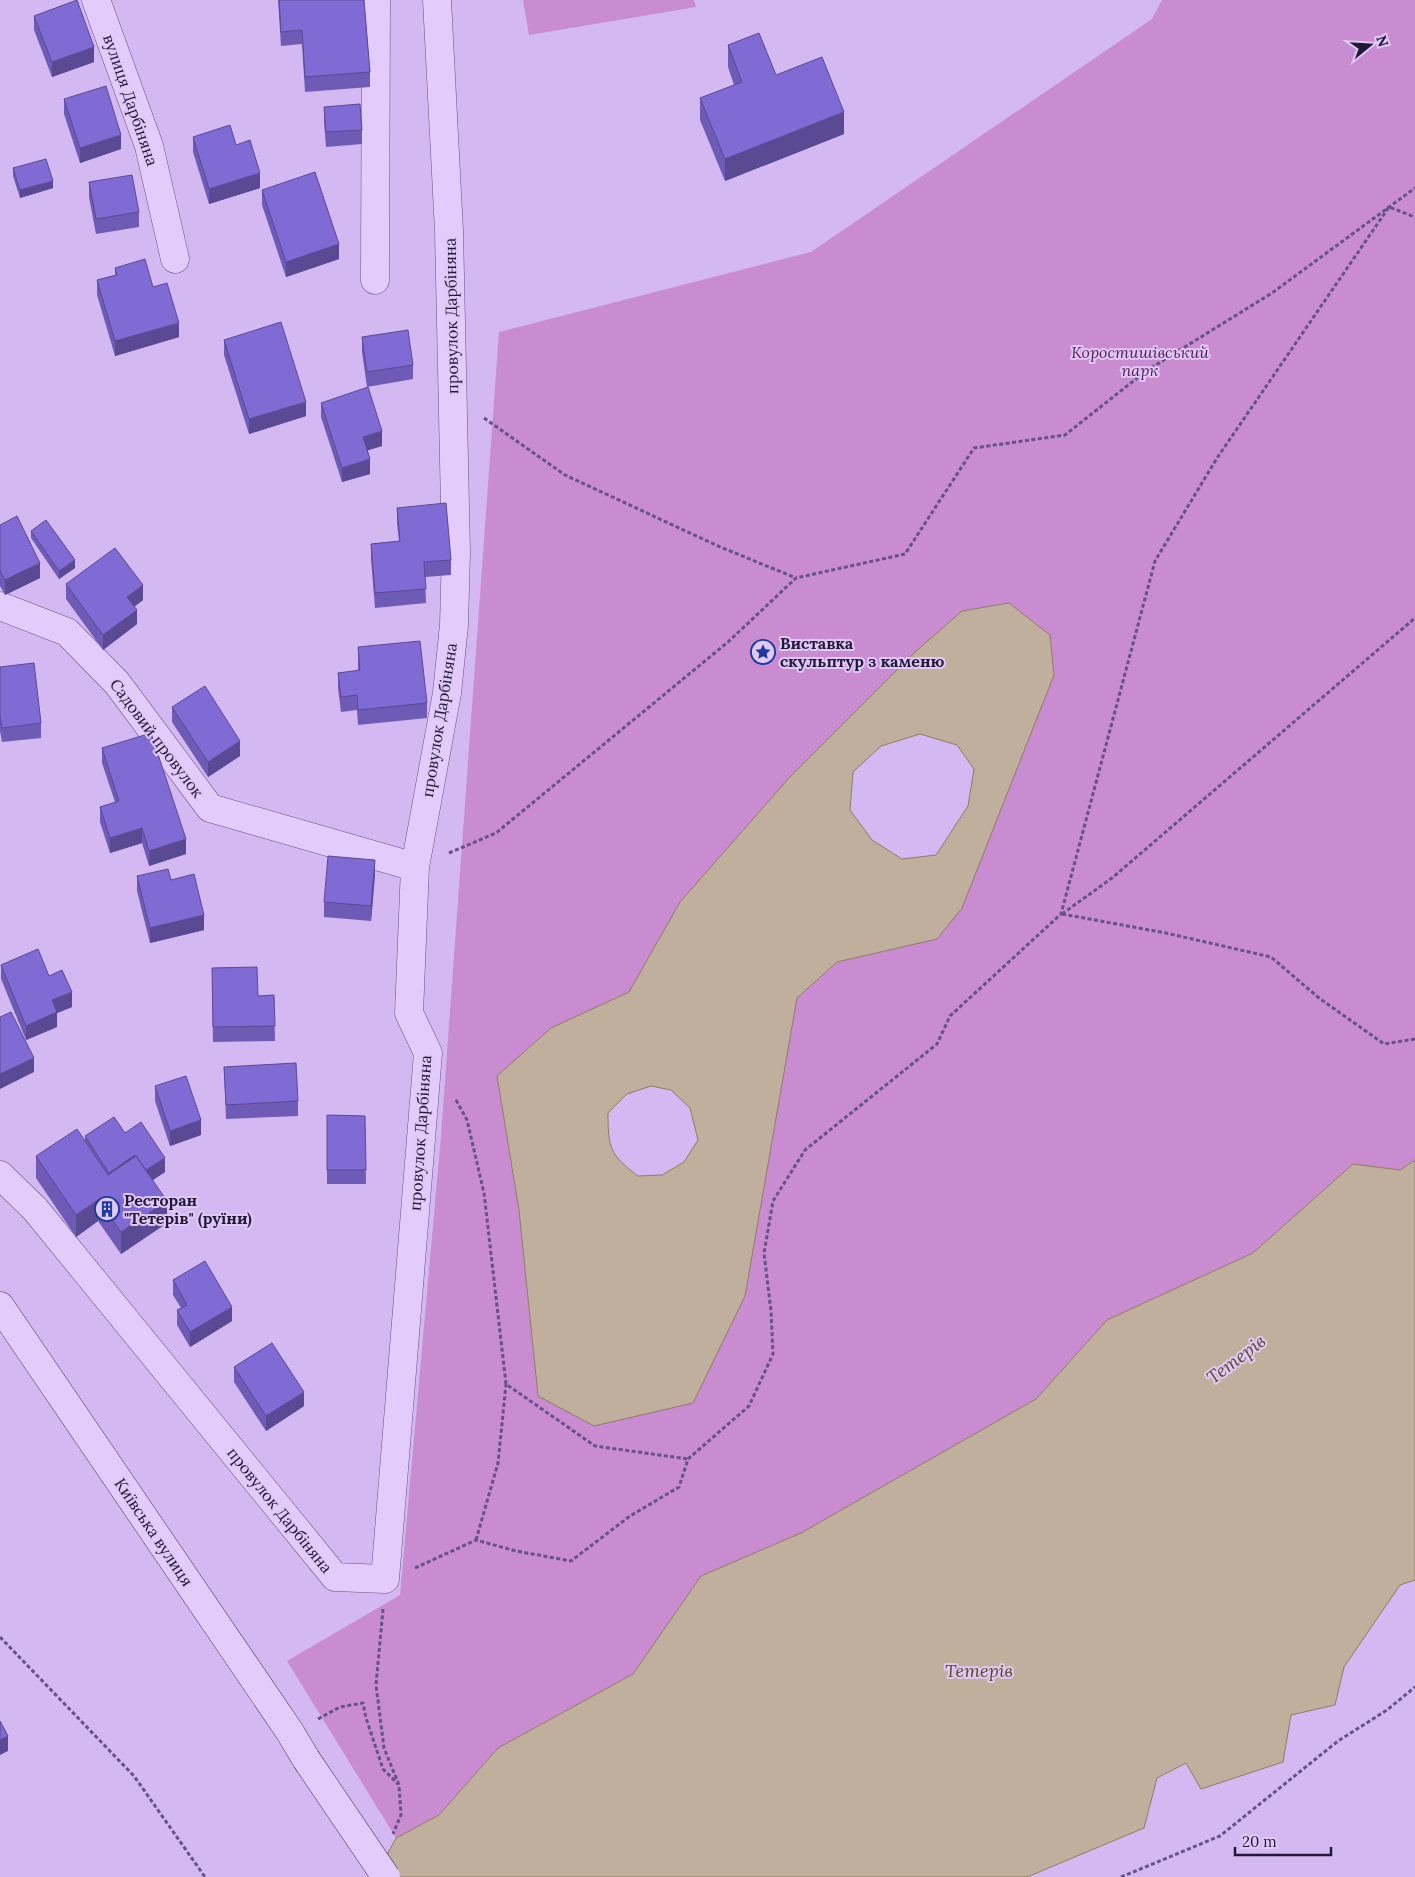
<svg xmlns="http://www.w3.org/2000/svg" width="1415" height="1877" font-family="Lora,serif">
<rect width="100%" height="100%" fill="#d4b8f2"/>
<path fill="#c98cd0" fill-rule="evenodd" d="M523,0H694L696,7L529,35Z
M1162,0H1415V1160L1400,1170L1353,1164L1253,1253L1107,1320L1036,1399L801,1533L701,1576L633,1674L498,1748L439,1815L396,1838L287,1661L400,1595L441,1136L499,332L811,252L1152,19ZM1009,603L962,908L937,939L837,962L797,998L745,1296L519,1210L497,1076L551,1028L629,992Z"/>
<path fill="#c1af9e" stroke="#8f7c65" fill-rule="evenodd" d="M1009,603L1050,635L1054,675L962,908L937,939L837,962L797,998L745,1296L693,1403L594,1426L538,1396L519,1210L497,1076L551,1028L629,992L680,902L789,778L914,653L962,611ZM920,734L957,745L974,769L968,806L936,855L902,859L872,840L850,810L853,772L881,746ZM651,1086L671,1090L690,1108L698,1140L684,1162L662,1175L638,1176C610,1155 608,1148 608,1113L627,1094Z
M1415,1160V1580L1400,1585L1344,1667L1335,1705L1291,1715L1283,1762L1201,1789L1186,1763L1157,1778L1144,1828L1027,1877H375L396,1838L439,1815L498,1748L633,1674L701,1576L801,1533L1036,1399L1107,1320L1253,1253L1353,1164L1400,1170Z"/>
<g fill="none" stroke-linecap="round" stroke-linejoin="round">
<defs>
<path id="minor" d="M96,0L149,146L175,259
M375,280L376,0
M0,606L67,632L117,683L210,808L415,867
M0,1175L35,1209L335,1577L385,1579L428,1053L409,1013L415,867L447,693L454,625L456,552L449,231L437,0"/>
<path id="secondary" d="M0,1306L290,1732L306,1759"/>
</defs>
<use href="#minor" stroke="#645289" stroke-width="29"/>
<use href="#secondary" stroke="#45366a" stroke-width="29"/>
<path stroke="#645289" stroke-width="3" stroke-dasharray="4 2.5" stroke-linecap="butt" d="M484,418L565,475L718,546L796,578
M449,853L496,833L728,642L796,578L905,554L974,448L1065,435L1146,371L1272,293L1415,188
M1062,914L1112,878L1415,618
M1062,914L1166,933L1271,957L1319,998L1384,1044L1415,1039
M456,1100L467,1120L484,1193L506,1384L595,1446L688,1459
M476,1540L498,1463L506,1384
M415,1568L476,1540L516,1551L571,1561L630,1516L679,1487L688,1459L749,1406L773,1354L771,1311L764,1253L773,1201L805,1150L937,1044L950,1016L1061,914L1155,561L1217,458L1389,207L1415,217
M383,1609L376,1685L384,1748L399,1785L401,1815L393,1834
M0,1637L134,1776L205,1877
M318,1719L340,1707L363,1703L366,1718L383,1769L398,1784
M1121,1877L1220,1836L1338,1741L1387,1710L1415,1687"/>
<use href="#minor" stroke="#e3ccfc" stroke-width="28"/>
<use href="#secondary" stroke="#e3ccfc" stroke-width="28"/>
<defs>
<path id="secondary-bridge" d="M306,1759L386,1877"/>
</defs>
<use href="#secondary-bridge" stroke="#45366a" stroke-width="29" stroke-linecap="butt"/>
<use href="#secondary-bridge" stroke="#e3ccfc" stroke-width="28"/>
</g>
<path fill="#6e5bb6" d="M278,0H364L370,72V87L305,92L302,44L281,46Z
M34,16L94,62L52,77L34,30Z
M728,45L776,75L844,134L725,181L700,120V98L734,85L728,67Z
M64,99L121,149L80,163L64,114Z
M324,107L362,130V144L326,147L324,122Z
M193,137L236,145L260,188L209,204L193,152Z
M13,168L53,188L20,198L13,176Z
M89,182L139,212V227L96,234L89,197Z
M262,190L339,259L286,277L262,205Z
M115,268L153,287L179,337L115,356L97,295V280L115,275Z
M362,337L413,365V379L367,387L362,352Z
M224,340L306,416L249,434L224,355Z
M321,403L382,446L367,450L370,474L342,482L321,417Z
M397,508L451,560V575L425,577L426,603L375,608L371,559V544L399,541L397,523Z
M0,525L40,578L5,595L0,586Z
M31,531L75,568L59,579L31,538Z
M66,584L143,600L135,606L137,624L103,650L66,599Z
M358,647L427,703V718L358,725L357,710L341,712L338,688V673L358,671Z
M0,667L41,723V738L2,742L0,731Z
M172,707L240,756L208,777L172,722Z
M102,748L186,854L149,866L142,843L110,853L100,822V807L115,802L102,763Z
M375,874L371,921L324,917V902Z
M137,876L171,880L204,930L150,943L137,891Z
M1,965L49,976L72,1007L57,1013V1027L26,1040L1,979Z
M212,983L258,996L274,995L275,1041L213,1042Z
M224,1067L298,1101V1116L226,1119Z
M155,1086L201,1135L170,1146L155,1101Z
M327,1115L365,1116L366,1184H327Z
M125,1133L165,1172L153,1180L167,1223L121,1254L98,1221L76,1237L36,1178V1156L85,1141V1136Z
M173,1280L232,1321L190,1347L177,1325V1310L181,1308L173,1295Z
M234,1367L304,1406L266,1431L234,1382Z"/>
<path fill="#5a4a94" d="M94,47V62L52,77V62Z
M844,112V134L725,181V159Z
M121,135V149L80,163V148Z
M260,173V188L209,204V189Z
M53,181V188L20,198V190Z
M339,244V259L286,277V262Z
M179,323V337L115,356V341Z
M306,402V416L249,434V419Z
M382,431V446L363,452V437Z
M370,459V474L342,482V468Z
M75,560V568L59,579V571Z
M40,563V578L5,595V580Z
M143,585V600L127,612V597Z
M137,610V624L103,650V635Z
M240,741V756L208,777V762Z
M142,828V843L110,853V838Z
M186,839V854L149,866V851Z
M375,860V874L371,921V906Z
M204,915V930L150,943V928Z
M72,992V1007L57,1013V1027L26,1040V1026L52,1000Z
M34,1058V1072L0,1089V1074Z
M201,1120V1135L170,1146V1131Z
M135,1155V1170L109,1187V1173Z
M165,1158V1172L145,1185V1170Z
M98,1200V1221L76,1237V1215Z
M167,1201V1223L121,1254V1232Z
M232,1307V1321L190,1347V1332Z
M304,1392V1406L266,1431V1416Z
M8,1736V1751L0,1755V1740Z"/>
<path fill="#806ad4" stroke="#5a4a94" d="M77,0L94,47L52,62L34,16Z
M279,0H364L370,72L305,77L302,30L281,32Z
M759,33L776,75L822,57L844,112L725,159L700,98L742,82L728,45Z
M106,86L121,135L80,148L64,99Z
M360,104L362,130L326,132L324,107Z
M230,125L236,145L250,140L260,173L209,189L193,137Z
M46,159L53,181L20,190L13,168Z
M315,172L339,244L286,262L262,190Z
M132,175L139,212L96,219L89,182Z
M145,259L153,287L167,283L179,323L115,341L97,280L117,275L115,268Z
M281,322L306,402L249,419L224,340Z
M408,330L413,365L367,372L362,337Z
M368,387L382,431L363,437L370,459L342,468L321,403Z
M446,503L451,560L424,562L426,589L375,593L371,544L400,541L397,508Z
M17,516L40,563L5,580L0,571V525Z
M46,520L75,560L59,571L31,531Z
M115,548L143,585L127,597L137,610L103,635L66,584Z
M420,641L427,703L358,710L357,695L341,697L338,673L360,670L358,647Z
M34,663L41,723L2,728L0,716V667Z
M205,686L240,741L208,762L172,707Z
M151,733L186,839L149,851L142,828L110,838L100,807L119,801L102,748Z
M328,856L375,860L371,906L324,902Z
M168,869L171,880L194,874L204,915L150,928L137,876Z
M38,949L49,976L62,970L72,992L52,1000L57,1012L26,1026L1,965Z
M257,967L258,996L274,995L275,1026L213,1027L212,968Z
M11,1012L34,1058L0,1074V1017Z
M296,1063L298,1101L226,1105L224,1067Z
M186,1076L201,1120L170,1131L155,1086Z
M327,1115L365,1116L366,1170H327Z
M114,1117L125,1133L141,1122L165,1158L146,1170L135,1155L109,1173L85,1136Z
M77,1129L108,1175L136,1156L167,1201L121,1232L98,1200L76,1215L36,1156Z
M205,1261L232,1307L190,1332L177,1310L187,1305L173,1280Z
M272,1343L304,1392L266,1416L234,1367Z
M0,1721L8,1736L0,1740Z"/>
<defs>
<symbol id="sight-ring" viewBox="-11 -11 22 22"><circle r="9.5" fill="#e0c8f8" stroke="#1d399d" stroke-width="1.5"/><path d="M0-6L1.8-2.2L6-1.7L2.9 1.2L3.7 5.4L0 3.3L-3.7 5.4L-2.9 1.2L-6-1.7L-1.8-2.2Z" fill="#1d399d"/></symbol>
<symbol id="building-ring" viewBox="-11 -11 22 22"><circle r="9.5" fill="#e0c8f8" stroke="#1d399d" stroke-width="1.5"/><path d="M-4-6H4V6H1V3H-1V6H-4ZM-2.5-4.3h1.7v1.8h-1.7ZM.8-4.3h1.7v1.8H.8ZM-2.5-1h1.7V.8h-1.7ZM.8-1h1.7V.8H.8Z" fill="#1d399d"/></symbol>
</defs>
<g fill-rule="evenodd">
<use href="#sight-ring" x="749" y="638" width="28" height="28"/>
<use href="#building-ring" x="93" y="1195" width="28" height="28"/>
</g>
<g text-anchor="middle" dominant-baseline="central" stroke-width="4" stroke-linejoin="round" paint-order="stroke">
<g font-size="16" fill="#211936" stroke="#e0c8f8">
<text transform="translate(131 100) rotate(71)">вулиця Дарбіняна</text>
<text transform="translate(451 316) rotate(-91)">провулок Дарбіняна</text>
<text transform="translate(439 720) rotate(-81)">провулок Дарбіняна</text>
<text transform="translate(157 738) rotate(53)">Садовий провулок</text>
<text transform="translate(420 1133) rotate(-86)">провулок Дарбіняна</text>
<text transform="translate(280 1510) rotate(51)">провулок Дарбіняна</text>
<text transform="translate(154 1532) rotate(56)">Київська вулиця</text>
</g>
<g font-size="16" font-style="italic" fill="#541d52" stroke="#e0c8f8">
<text x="1140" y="352">Коростишівський<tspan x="1140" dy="18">парк</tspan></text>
</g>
<g font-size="16" font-weight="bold" fill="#211936" stroke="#e0c8f8" text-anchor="start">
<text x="780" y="643">Виставка<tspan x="780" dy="18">скульптур з каменю</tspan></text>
<text x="124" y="1200">Ресторан<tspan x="124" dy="18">"Тетерів" (руїни)</tspan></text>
</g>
<g font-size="18" font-style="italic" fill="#574a26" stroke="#e0c8f8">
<text transform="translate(1236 1359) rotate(-37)">Тетерів</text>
<text x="979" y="1670">Тетерів</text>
</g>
</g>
<g transform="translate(1370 45) rotate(72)" stroke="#e0c8f8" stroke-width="4" paint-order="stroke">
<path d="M0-4L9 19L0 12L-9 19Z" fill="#211936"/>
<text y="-8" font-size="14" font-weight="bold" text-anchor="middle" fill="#211936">N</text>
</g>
<path d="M1235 1847v8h96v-8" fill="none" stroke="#211936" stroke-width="2.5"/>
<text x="1242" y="1847" font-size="15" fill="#211936" stroke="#e0c8f8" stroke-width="4" paint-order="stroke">20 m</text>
</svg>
